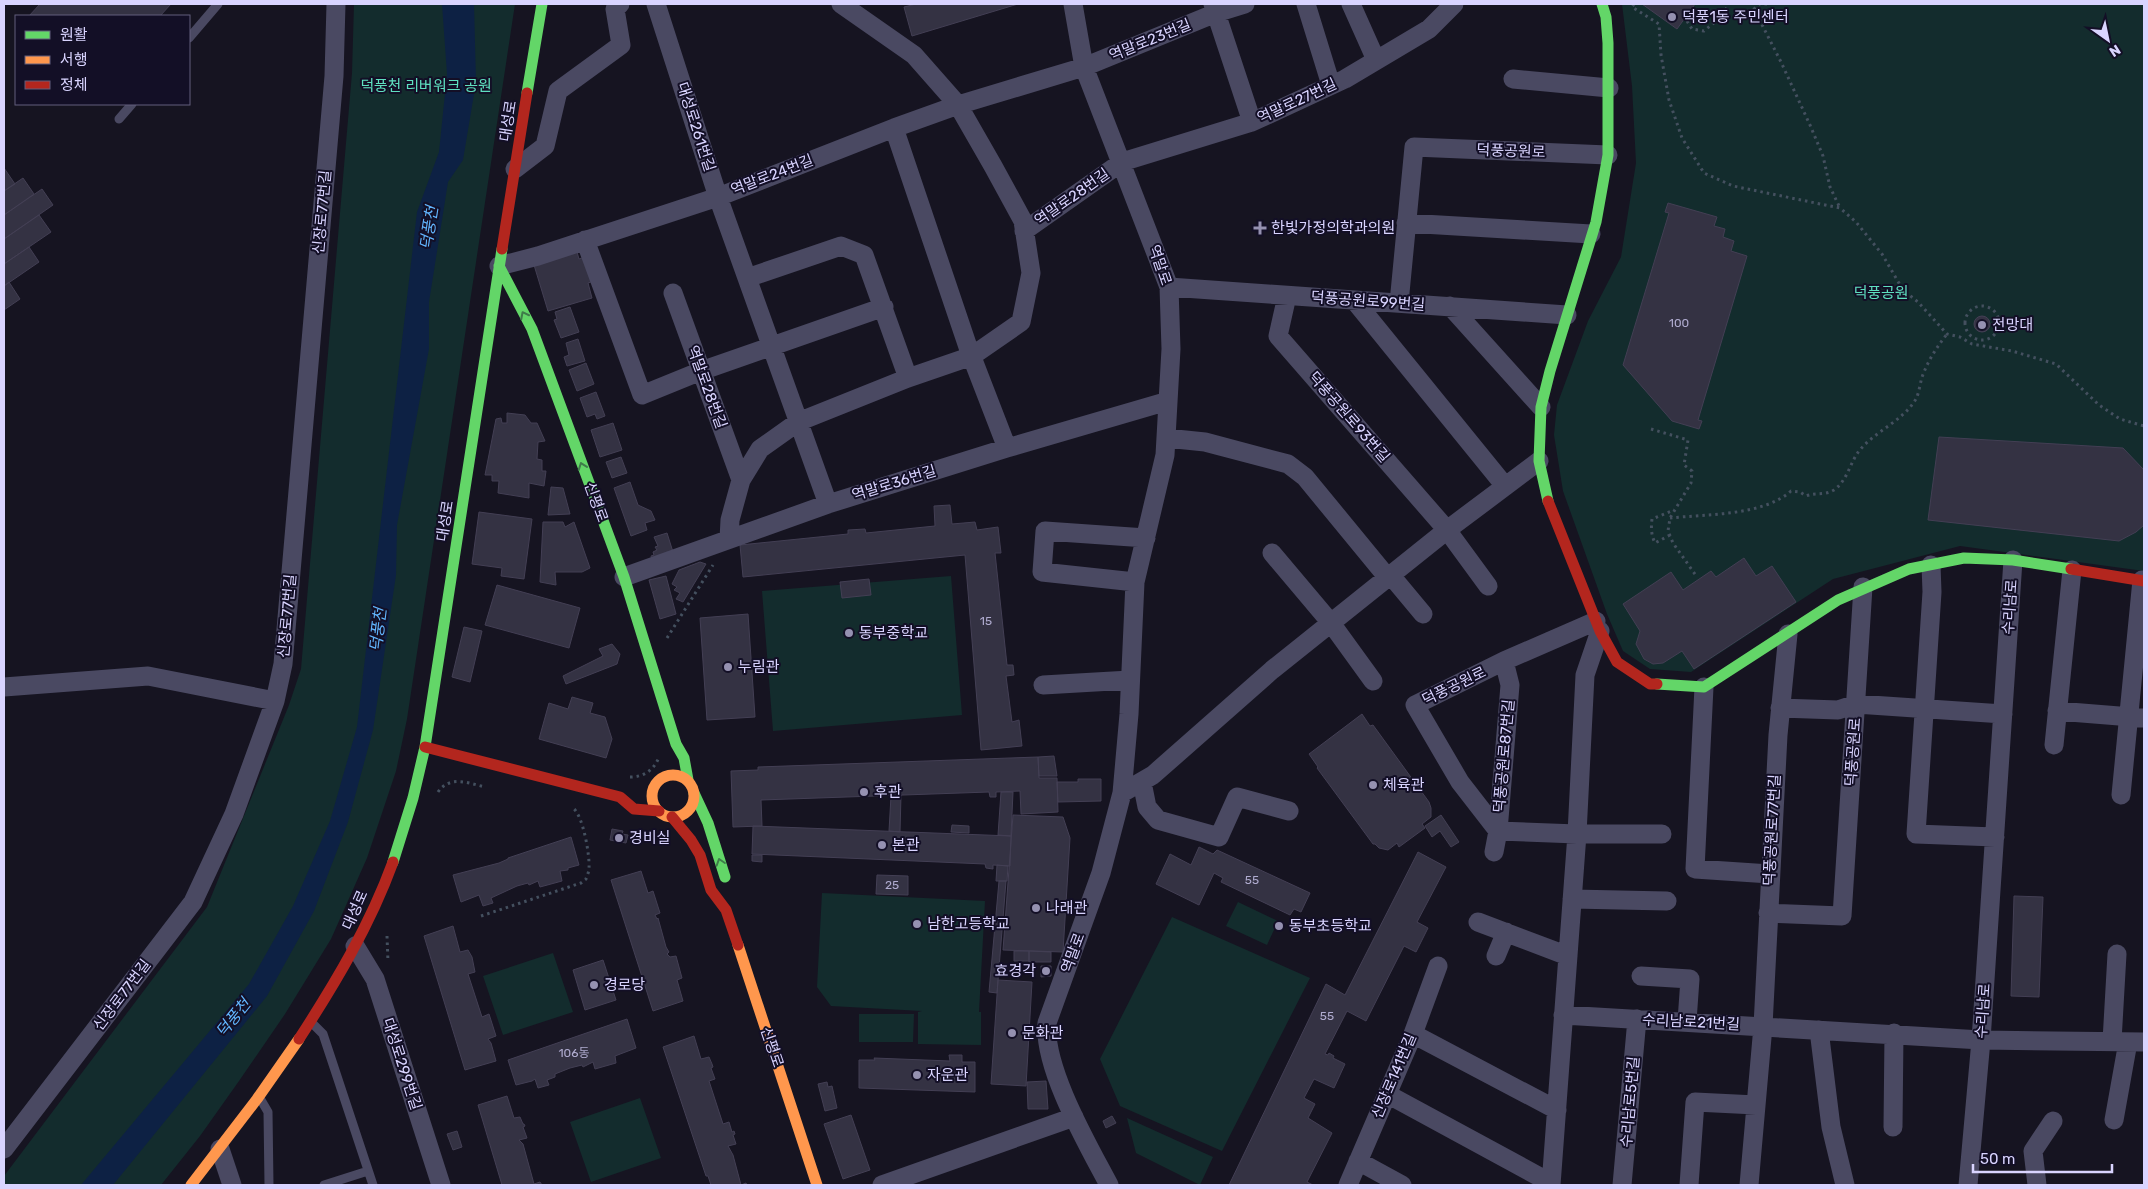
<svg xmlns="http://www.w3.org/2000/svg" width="2148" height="1189" font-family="Rubik,'Noto Sans KR',sans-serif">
<rect width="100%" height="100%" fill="#161421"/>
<path fill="#132c2d" d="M354,4H515L407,719L396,771L367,858L331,939L285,1014L239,1081L200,1136L161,1185H4V1176L207,907L289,705L301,669L352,73Z
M1622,4H2144V571L1960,546L1833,579L1691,672L1650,669L1623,651L1607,614L1563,491L1554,435L1557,405L1588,321L1621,257L1636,163L1632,86Z
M951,576L962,715L773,731L762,591Z
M822,893L985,901L979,1012H981V1045L918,1044V1012L922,1011L831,1006L817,987Z
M1238,902L1278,921L1267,945L1226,926Z
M1172,917L1310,978L1222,1151L1120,1106L1100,1059Z
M553,953L573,1012L503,1035L483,976Z
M859,1014H914L913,1042H859Z
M640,1098L661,1158L591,1182L570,1122Z
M1127,1118L1213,1157L1200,1185L1136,1153Z"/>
<path fill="#0d2144" d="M442,4H474L476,82L463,160L448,182L429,302V349L397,525L396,575L373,730L348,822L314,911L267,996L113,1185H81L249,984L293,906L330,821L357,727L417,212L439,152L447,74Z"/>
<path fill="#343243" stroke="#433f54" d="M40,4H171L160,16H29Z
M916,4H1018L912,36L904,7Z
M1642,4H1695L1677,29Z
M4,168L15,184L4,191Z
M23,178L34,194L4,215V191Z
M42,189L53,205L4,239V215Z
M1668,203L1717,217L1714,226L1725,229L1723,237L1734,241L1731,251L1747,256L1698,420L1702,421L1699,429L1672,421L1623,365L1669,213L1665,212Z
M39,215L51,232L4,264V239Z
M29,247L39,262L4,286V264Z
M577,252L579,259L587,256L594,281L588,283L592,298L548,311L534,265Z
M9,282L20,299L4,310V286Z
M570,307L579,332L561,338L554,320L557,319L555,312Z
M1974 324a8 8 0 1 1 16 0a8 8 0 1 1-16 0Z
M578,339L585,361L567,366L564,357L569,355L566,343Z
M586,363L594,384L577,391L569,370Z
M596,392L605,416L597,419L595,414L587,417L580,398Z
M507,413L525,415L531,423H537L545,441L538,442L537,459L542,460V471H546L544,486L529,483V498L498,493L499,481H492V475H485L496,419L501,418L502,423H507Z
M613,423L622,450L600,457L591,430Z
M1939,437L2123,448L2144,470V525L2136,532L2119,541L1928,520Z
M621,457L627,473L612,478L606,462Z
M630,482L638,505L651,511L655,520L645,523L647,530L631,536L614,488Z
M551,487L563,488L570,514L548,515Z
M950,505L952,524L975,522L977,530L998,527L1001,553H995L1007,665H1013L1014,675L1006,676L1012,722L1019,720L1022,746L981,750L965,555L743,577L740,545L848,534V530L865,529L866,533L935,526L934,506Z
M479,512L532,519L524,579L501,576L502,568L472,564Z
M543,522H563L565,527L574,522L590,568L582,572H555L556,585L540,582Z
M667,533L673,552L652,560L651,556L654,555L653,552L657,550L655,547L658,546L654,537Z
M1744,558L1756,576L1772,566L1796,602L1694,669L1682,651L1663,663L1653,664L1644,659L1636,644L1640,631L1623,604L1671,572L1683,590L1711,571L1716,577Z
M700,562L706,564L683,602L676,599L680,593L674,590L677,587L672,584L679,570Z
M666,576L676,614L660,619L649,580Z
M869,579L871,595L842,598L840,582Z
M497,585L580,608L569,648L485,625Z
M748,614L755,717L707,720L700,618Z
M464,627L482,631L470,682L452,677Z
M612,644L620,654L617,664L566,684L563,676L603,656L599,649Z
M572,697L593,703L590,713L605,717L612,739L606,758L539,739L549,703L568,709Z
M1362,714L1370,726L1373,725L1429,802L1431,808V817L1422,824L1425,828L1399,847L1397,843L1388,850L1379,848L1375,844H1373L1317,768L1318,767L1309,754Z
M1054,756L1057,776H1039L1038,757Z
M1038,757L1039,778H1057L1058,812L1021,814L1020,791L996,792V797H990L989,792L761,800L762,826L733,827L731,771L758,770V767Z
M1078,779H1101V801L1058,802L1057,782H1078Z
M1001,792H1013L1011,836L998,835Z
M901,795L900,832L889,831L891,796Z
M1013,815L1063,817L1070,838L1063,952L1003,950Z
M1441,815L1459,842L1451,847L1440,831L1432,837L1425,826Z
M952,825L969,826V833L951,832Z
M753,826L1011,836L1010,866L993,865V869L986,868L985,864L752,854Z
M612,829L623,831L622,834L628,835L626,843L610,840Z
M571,837L579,865L568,868V870L560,871L562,881L540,887L538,881L529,885L528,883L517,886L491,898L493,903L483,906L479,895L461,902L453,875L499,863L508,859V858Z
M1199,847L1213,854L1217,850L1310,893L1301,912L1294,909L1290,915L1221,882L1223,878L1214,873L1199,905L1156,884L1170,854L1191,865Z
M1418,852L1446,867L1417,922L1428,928L1416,952L1404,946L1366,1021L1347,1011L1325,1054L1328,1055L1329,1053L1334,1056L1333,1058L1345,1064L1334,1088L1314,1079L1304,1098L1315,1104L1308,1118L1332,1133L1307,1182L1313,1185H1229L1326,984L1345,995Z
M752,855H762V862L752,861Z
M997,865L1008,866L1007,881H996Z
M641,871L648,893L653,891L660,913L655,915L657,919L658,918L666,947L669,952L667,954L670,957L676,956L682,978L677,980L683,1001L653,1011L611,880Z
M877,875L908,876V895L876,894Z
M999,881H1006L997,993L989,992Z
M2014,896L2043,897L2039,997L2011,996Z
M453,926L460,952L468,950L472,957L475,972L468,974L482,1017L489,1014L496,1036L488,1039L491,1043L496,1061L465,1070L424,936Z
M1014,951H1029V961H1014Z
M1029,951L1051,952V962H1029Z
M603,960L616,1000L585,1010L573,970Z
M1041,966H1051V976L1041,977Z
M998,980L1032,982L1026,1086L991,1084Z
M627,1019L636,1048L615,1056L616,1063L595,1069L593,1062L583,1067L582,1065L570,1068L555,1074V1077L547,1080L549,1085L538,1088L535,1079L532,1081L516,1085L508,1060Z
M694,1036L701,1059L709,1057L712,1064L713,1067L711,1068L715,1079L709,1081L723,1124L729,1122L732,1132L734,1131L735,1134L733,1135L736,1144L728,1146L733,1155L741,1185L746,1183L747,1185H711L708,1176H706L663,1047Z
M949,1055H962V1062H975V1092L859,1088V1060H875L874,1058L950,1061Z
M1046,1081L1048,1109H1028L1027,1082Z
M827,1082L828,1087L832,1086L837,1108L825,1111L818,1084Z
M507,1096L514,1118L520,1117L523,1124H524L525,1126L523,1127L527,1138L519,1140L523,1144L534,1184L540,1182L542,1185H502L478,1105Z
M851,1115L870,1170L843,1179L824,1124Z
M1112,1116L1116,1123L1106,1128L1103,1121Z
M457,1131L462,1147L453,1150L447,1134Z"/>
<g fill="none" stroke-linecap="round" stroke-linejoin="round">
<path stroke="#44505f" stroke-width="3" stroke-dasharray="2.5 4" stroke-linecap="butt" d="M1634,4L1632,7L1659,24L1661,55L1669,100L1682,138L1704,173L1733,186L1840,208L1856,222L1882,254L1903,290L1918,302L1947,334L1960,337L1972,344L2012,351L2056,364L2099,405L2120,419L2144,426
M1767,4H1759L1754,9L1781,62L1810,125L1823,156L1830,187L1840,208
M1687,21L1692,29L1704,31L1721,17L1729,4
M1965 323a17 17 0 1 1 34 0a17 17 0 1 1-34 0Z
M1651,429L1688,440L1684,465L1692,471L1691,483L1670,518L1668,531L1673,543L1697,577
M1670,518C1707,514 1763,516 1791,491L1800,492L1806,496C1816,492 1824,496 1834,490C1847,481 1850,463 1859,451C1875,431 1903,421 1916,399C1919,393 1920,384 1922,377C1928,361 1936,348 1947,334
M1670,535L1655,543C1651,535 1651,527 1652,519L1674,510
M667,638L713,565
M630,777C644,777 654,770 659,757
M438,792C450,775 468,783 485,787
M481,916L581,883L586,879C587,876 589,872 589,868C590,856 583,815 573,808
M387,936L388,962"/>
<path stroke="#4a4962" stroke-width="9" d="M189,38L218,4
M119,119L132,104
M313,1024L323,1034L373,1185
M261,1100L268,1112L269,1185
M324,1185L368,1171"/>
<path stroke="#4a4962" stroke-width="19" d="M656,4L718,197L828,504
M1073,4L1084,67L1169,287L1171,349L1165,455L1135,582L1129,714L1122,793L1101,873L1047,1023C1043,1068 1088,1145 1109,1185
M1213,4L1252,122
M1306,4L1331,85
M1351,4L1376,60
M1513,79L1609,88
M894,128L968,347L1007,448
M515,169L545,146L558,91L621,45L615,9L620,4
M1406,223L1591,234
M1024,231L1122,162L1252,122L1345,79L1429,29L1454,4
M585,240L642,395L701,371L884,307
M499,266L538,256L718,197L894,128L958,105L1084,67L1216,13L1245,4
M747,278L841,246L864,255L908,378
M1169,287L1567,315
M673,293L741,480
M1287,296L1278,336L1447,530L1488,586
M1354,300L1505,486
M1399,303L1414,147L1608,155
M1450,306L1541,407
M1166,438L1205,442L1288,464L1305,477L1388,578H1393L1423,614
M729,539L730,520L741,480L760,449L798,422L908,378L972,356L1021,322L1031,273L1023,221L993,166L958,105L914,55L841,4
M1272,553L1331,623L1373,681
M1931,565L1932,592L1916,834L1995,837
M624,577L828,504L1007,448L1168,401
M1135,582L1042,572L1045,531L1146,538
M1043,685L1130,680
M4,687L148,676L275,701
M1704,687L1695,869L1770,874
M1780,708L1838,710L1856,704L2003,714
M2057,711L2144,718
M2054,745L2072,570
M1142,782L1147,807L1158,820L1219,837L1237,797L1289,811
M1122,793L1153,775L1272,670L1447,530L1539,461
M2121,795L2142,580
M1498,831L1460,782L1415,705L1504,661L1596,621
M1498,831L1577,834H1662
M1494,852L1498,831L1510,685L1504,661
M1572,899L1667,901
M1768,913L1842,916L1863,587
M1478,922L1568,956
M355,946L375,979L441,1185
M1496,956L1506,932
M1641,976L1690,979L1687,1021
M1563,1015L1981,1040L2144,1042
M1819,1030L1831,1127L1845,1185
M1413,1034L1557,1110
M2112,1041L2117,954
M1387,1094L1551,1183
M2114,1120L2128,1042
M1893,1127L1894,1033
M4,1149L193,902L234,814L275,701L283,664L334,76L336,4
M220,1149L232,1185
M1358,1161L1402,1185
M882,1185L1074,1117
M1348,1185L1413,1034L1438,966
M1551,1185L1577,834L1585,675L1600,631
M1622,1185L1637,1019
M1689,1185L1695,1102L1756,1105
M1749,1185L1763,1026L1778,735L1788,634
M1968,1185L1981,1040L2013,560
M2037,1185L2033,1151L2053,1121"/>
<path stroke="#63d668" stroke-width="11" d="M527,93L542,4
M499,266L532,329L624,577L676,744L684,758L688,780
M1548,501L1539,461L1541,407L1550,371L1596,222L1608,155V43L1606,17L1602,4
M1657,684L1704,687L1838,600L1909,569L1964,558L2013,560L2071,569
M694,793L708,823L725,877
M393,862L413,798L425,747L502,249"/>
<path stroke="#ff974d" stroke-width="11" d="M652 796a21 21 0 1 1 42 0a21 21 0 1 1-42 0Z
M738,945L817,1185
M191,1185L257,1099L299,1039"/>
<path stroke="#b3261e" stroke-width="11" d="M502,249L527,93
M1548,501L1600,631L1617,662L1650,684H1657
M2071,569L2144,581
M425,747L620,797L634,809L659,811
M672,817L691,840L700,855L711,890L726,910L738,945
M299,1039C336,982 370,925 393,862"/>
</g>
<defs><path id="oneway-chevron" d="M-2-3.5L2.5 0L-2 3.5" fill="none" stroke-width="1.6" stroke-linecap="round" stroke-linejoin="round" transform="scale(1.25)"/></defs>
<g stroke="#3f7c4a">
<use href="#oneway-chevron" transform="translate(524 315) rotate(-117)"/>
<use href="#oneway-chevron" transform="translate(582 466) rotate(-110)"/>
<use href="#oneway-chevron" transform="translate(720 862) rotate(-108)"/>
</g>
<g fill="#9591b1" stroke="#130f26" stroke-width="2">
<circle cx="1672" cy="17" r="5"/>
<path d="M1257.5 220.5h5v5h5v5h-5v5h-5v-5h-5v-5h5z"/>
<circle cx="1982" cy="325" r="5"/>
<circle cx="849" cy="633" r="5"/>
<circle cx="728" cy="667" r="5"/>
<circle cx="1373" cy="785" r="5"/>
<circle cx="864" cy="792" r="5"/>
<circle cx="619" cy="838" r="5"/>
<circle cx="882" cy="845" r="5"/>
<circle cx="1036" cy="908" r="5"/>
<circle cx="917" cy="924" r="5"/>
<circle cx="1279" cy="926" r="5"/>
<circle cx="1046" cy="971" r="5"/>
<circle cx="594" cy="985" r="5"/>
<circle cx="1012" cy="1033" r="5"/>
<circle cx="917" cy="1075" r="5"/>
</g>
<g text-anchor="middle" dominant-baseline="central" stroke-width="4" stroke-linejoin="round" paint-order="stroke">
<g font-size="12" fill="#b0acd0">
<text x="1679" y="323">100</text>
<text x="986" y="621">15</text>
<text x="1252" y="880">55</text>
<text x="892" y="885">25</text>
<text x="1327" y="1016">55</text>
<text x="574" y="1053">106동</text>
</g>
<g font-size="15" fill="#d9d4ff" stroke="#130f26" text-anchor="start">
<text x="1682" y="17">덕풍1동 주민센터</text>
<text x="1271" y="228">한빛가정의학과의원</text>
<text x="1992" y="325">전망대</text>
<text x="859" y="633">동부중학교</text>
<text x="738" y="667">누림관</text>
<text x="1383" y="785">체육관</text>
<text x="874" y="792">후관</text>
<text x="629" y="838">경비실</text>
<text x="892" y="845">본관</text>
<text x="1046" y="908">나래관</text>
<text x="927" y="924">남한고등학교</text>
<text x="1289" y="926">동부초등학교</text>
<text x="1036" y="971" text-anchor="end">효경각</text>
<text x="604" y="985">경로당</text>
<text x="1022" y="1033">문화관</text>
<text x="927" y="1075">자운관</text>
</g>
<g font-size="15" fill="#d9d4ff" stroke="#130f26">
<text transform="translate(1150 40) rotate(-22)">역말로23번길</text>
<text transform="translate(1297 101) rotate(-25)">역말로27번길</text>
<text transform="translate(508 121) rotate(-81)">대성로</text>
<text transform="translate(696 127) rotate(72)">대성로261번길</text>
<text transform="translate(1511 151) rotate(2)">덕풍공원로</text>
<text transform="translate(772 175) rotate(-21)">역말로24번길</text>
<text transform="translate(1072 197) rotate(-35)">역말로28번길</text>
<text transform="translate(322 212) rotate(-85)">신장로77번길</text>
<text transform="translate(1160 265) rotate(71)">역말로</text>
<text transform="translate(1368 301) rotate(4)">덕풍공원로99번길</text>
<text transform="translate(707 387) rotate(70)">역말로28번길</text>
<text transform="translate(1349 417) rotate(49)">덕풍공원로93번길</text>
<text transform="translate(894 483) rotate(-17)">역말로36번길</text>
<text transform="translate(596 502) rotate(70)">신평로</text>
<text transform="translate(445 521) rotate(-81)">대성로</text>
<text transform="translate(2010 607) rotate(-86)">수리남로</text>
<text transform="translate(287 616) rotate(-85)">신장로77번길</text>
<text transform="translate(1454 686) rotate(-26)">덕풍공원로</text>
<text transform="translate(1853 752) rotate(-86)">덕풍공원로</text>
<text transform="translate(1504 756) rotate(-85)">덕풍공원로87번길</text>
<text transform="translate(1772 830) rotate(-87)">덕풍공원로77번길</text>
<text transform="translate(355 910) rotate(-66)">대성로</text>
<text transform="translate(1073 953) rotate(-70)">역말로</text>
<text transform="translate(122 995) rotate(-53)">신장로77번길</text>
<text transform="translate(1983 1011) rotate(-86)">수리남로</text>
<text transform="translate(1691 1022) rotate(3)">수리남로21번길</text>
<text transform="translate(772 1047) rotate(71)">신평로</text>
<text transform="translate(402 1064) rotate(72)">대성로299번길</text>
<text transform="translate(1394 1076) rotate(-67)">신장로141번길</text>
<text transform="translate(1630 1102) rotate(-85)">수리남로5번길</text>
</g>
<g font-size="15" fill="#5fe0c0" stroke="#130f26">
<text x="426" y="86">덕풍천 리버워크 공원</text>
<text x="1881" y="293">덕풍공원</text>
</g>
<g font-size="16" font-style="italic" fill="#62b6ff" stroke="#130f26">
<text transform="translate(429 228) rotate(-81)">덕풍천</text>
<text transform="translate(378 630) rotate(-83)">덕풍천</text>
<text transform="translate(233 1018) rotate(-51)">덕풍천</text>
</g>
</g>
<rect width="2148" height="1189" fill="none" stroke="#d9d4ff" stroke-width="10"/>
<rect x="15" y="15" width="175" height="90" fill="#130f26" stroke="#625e7d"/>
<rect x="25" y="31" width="25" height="8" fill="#63d668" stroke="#625e7d"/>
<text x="60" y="40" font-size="15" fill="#d9d4ff">원활</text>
<rect x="25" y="56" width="25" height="8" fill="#ff974d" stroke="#625e7d"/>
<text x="60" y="65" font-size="15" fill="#d9d4ff">서행</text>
<rect x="25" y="81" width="25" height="8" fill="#b3261e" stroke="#625e7d"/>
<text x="60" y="90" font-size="15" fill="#d9d4ff">정체</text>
<g transform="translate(2108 40) rotate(147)" stroke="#130f26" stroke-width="4" paint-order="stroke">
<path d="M0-4L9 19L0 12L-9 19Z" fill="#d9d4ff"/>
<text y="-8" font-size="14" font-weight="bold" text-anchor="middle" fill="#d9d4ff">N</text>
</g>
<path d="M1973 1164v8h139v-8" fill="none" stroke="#d9d4ff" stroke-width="2.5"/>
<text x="1980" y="1164" font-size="15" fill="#d9d4ff" stroke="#130f26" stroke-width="4" paint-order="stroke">50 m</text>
</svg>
